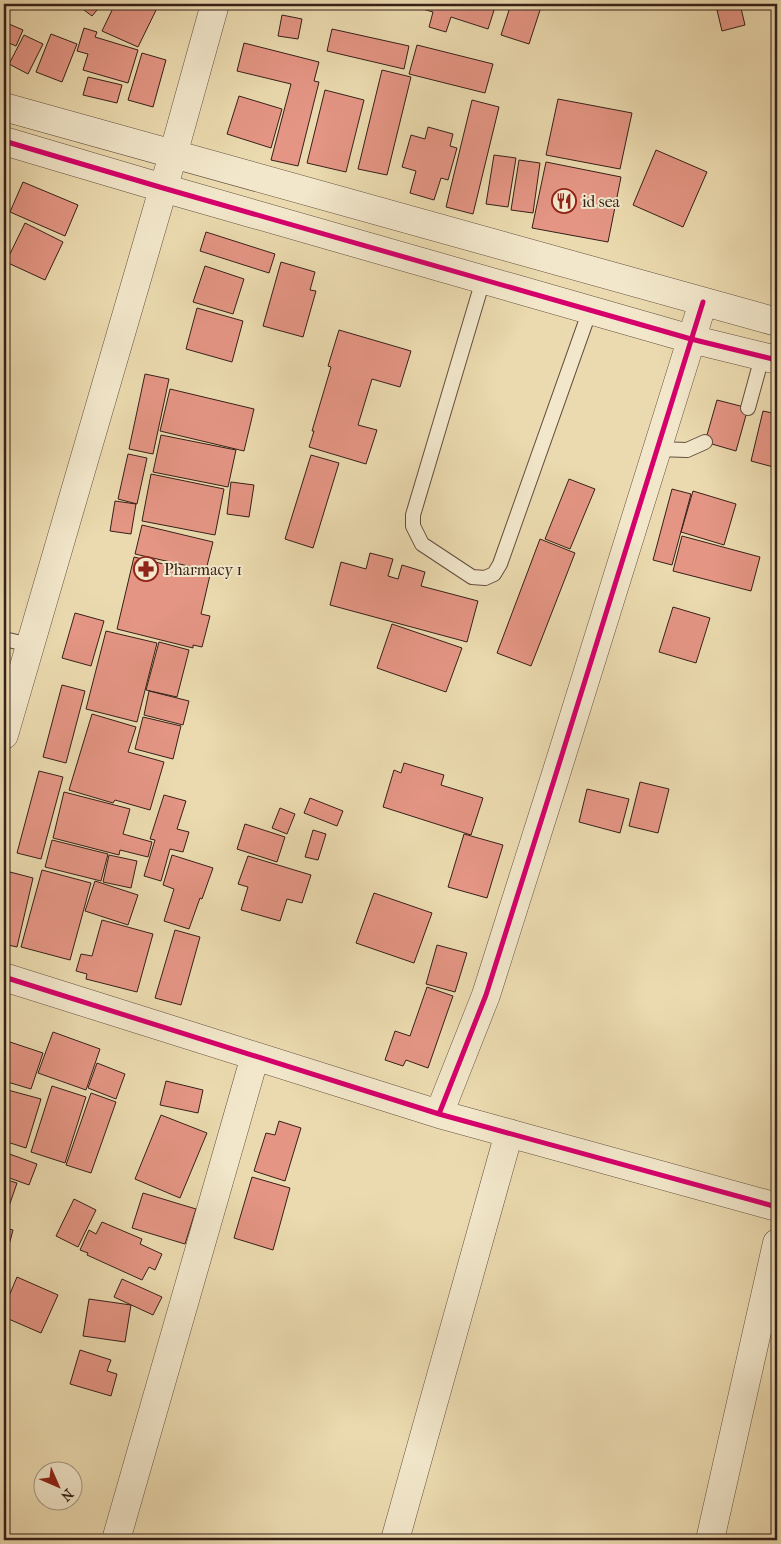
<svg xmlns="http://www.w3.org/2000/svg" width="781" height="1544" font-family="'IM FELL French Canon',serif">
<rect width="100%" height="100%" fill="#ebdaaf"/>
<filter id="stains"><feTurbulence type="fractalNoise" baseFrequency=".004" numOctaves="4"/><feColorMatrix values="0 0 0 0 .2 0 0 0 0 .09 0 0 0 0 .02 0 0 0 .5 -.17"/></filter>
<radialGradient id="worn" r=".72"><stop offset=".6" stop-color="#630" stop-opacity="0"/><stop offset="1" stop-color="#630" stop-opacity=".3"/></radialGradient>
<path fill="#e49584" stroke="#362018" d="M76,4H102L92,16Z
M115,4H159L138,47L102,31Z
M424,4H496L488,29L451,17L446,32L429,27L433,12L423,9Z
M511,4H542L529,44L501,35Z
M740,4L745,25L722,31L717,10Z
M282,15L302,19L298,39L278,36Z
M9,24L23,30L16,46L4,41V35Z
M84,28L97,32L95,37L138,50L128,83L83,70L88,54L77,51Z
M332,29L409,46L404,69L327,51Z
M51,34L77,44L62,82L36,72Z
M24,35L43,44L28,74L9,64Z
M244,43L319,62L314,81L319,82L298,166L271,160L291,84L237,71Z
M417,45L493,64L485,93L409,74Z
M142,53L166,60L153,107L128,100Z
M382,70L411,77L387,175L358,169Z
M88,77L122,85L117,103L83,95Z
M325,90L364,100L346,172L307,163Z
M239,96L282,109L271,148L227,134Z
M558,99L632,113L620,169L546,155Z
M472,100L499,107L473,214L446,207Z
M428,127L453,134L450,146L457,148L448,180L441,178L434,200L410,193L416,171L402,167L411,135L425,139Z
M656,150L707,172L683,227L633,205Z
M494,155L516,158L508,207L486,204Z
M519,160L540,163L533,213L511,210Z
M546,162L621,177L608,242L532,228Z
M23,182L78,205L65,236L10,212Z
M25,223L63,242L45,280L6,262Z
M206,232L275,254L269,273L200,251Z
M281,262L315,272L310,290L316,291L303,337L263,326Z
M205,266L244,279L233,314L193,302Z
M197,308L243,321L232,362L186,349Z
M339,330L411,351L400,387L372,379L358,425L377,430L366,464L309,447L314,431H312L331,367L328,366Z
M145,374L169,379L153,454L129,449Z
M170,389L254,409L244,451L160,431Z
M717,400L748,408L736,451L705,442Z
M763,411L777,414V468L751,461Z
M161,435L236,450L228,487L153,472Z
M128,454L147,458L137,504L118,499Z
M311,455L339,463L313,548L285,539Z
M151,474L224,489L215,535L142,521Z
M569,479L595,489L570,549L545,539Z
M231,482L254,485L249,517L227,514Z
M672,489L691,494L672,565L653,560Z
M693,491L736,504L724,545L681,532Z
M115,501L136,504L131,534L110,531Z
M142,525L213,542L206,570L135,554Z
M682,536L760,557L751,591L673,571Z
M540,539L575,553L531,666L497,653Z
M370,553L393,559L388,576L398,579L402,565L425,572L421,586L478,601L467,642L330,605L341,562L366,569Z
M134,557L210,575L201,614L210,616L202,647L193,645V648L117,629Z
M673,607L710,618L696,663L659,652Z
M75,613L104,621L91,666L62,658Z
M392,624L462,648L446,692L377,668Z
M106,631L157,643L137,722L86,709Z
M159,642L189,650L177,697L146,690Z
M62,685L85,691L66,763L43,757Z
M149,691L189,701L183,725L144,715Z
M92,714L136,727L128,752L164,762L150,810L115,800L113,803L69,790Z
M143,717L181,726L173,759L135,749Z
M404,763L444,775L441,785L483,798L471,835L383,807L394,770L401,773Z
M39,771L63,777L41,859L17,853Z
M640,782L669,789L658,833L629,826Z
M587,789L629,799L620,833L579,822Z
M64,792L130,809L123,834L152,842L148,857L120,850L119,855L53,838Z
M164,795L186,801L177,829L189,832L183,852L170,849L161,881L144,876L155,840L150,839Z
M310,798L343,811L337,826L304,813Z
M280,808L295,814L287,834L272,828Z
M245,824L285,837L277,862L237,849Z
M313,830L326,834L318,860L305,857Z
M464,834L503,845L487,898L448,887Z
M52,840L108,854L101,881L45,867Z
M109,855L137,861L131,888L103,882Z
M172,855L213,868L202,899L200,898L189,929L164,921L174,889L163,885Z
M248,856L311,875L302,903L287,899L280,921L241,910L248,887L238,884Z
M42,870L91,883L70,960L21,947Z
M10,872L33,878L17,947L4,944V898Z
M95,881L138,895L128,925L85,911Z
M374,893L432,913L414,963L356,943Z
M102,920L153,934L137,992L86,979L87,974L76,971L81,954L92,956Z
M175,930L200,937L181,1005L155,998Z
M437,945L467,953L455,992L426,984Z
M427,987L453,996L428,1068L406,1060L403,1066L385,1060L395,1031L410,1036Z
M53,1032L100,1049L86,1090L38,1073Z
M4,1040L43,1053L31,1089L4,1081Z
M97,1063L125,1074L116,1099L88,1088Z
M166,1081L203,1090L198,1113L160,1105Z
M52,1086L86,1097L65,1163L31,1152Z
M4,1089L41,1099L26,1148L4,1141Z
M91,1093L116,1102L91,1173L66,1165Z
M161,1115L207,1133L180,1198L135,1179Z
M279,1121L301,1128L285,1181L254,1171L266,1133L275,1135Z
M4,1152L37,1164L29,1185L4,1176Z
M252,1177L290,1188L273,1250L234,1238Z
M4,1179L17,1183L6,1215L4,1214Z
M143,1193L196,1209L185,1244L132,1228Z
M74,1199L96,1210L78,1247L56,1236Z
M102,1222L142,1239L140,1244L162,1254L155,1270L149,1267L142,1280L87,1255L88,1253L80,1250L89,1230L96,1234Z
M4,1228L13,1230L4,1264Z
M17,1277L58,1295L41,1333L4,1317V1308Z
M122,1279L162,1297L153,1315L114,1297Z
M89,1299L131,1305L125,1342L83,1336Z
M80,1350L111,1360L107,1371L117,1374L111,1396L70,1384Z"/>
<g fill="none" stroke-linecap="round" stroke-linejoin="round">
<defs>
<path id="lane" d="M483,280L413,515V526L422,544L472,577L485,578L494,574L500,564L590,310
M748,408L762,357
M657,449L687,450L705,442
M4,639L30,645"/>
<path id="street" d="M4,107L777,322
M4,141L163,188L691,339L777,360
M4,735L173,155L215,4
M4,977L439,1114L777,1207
M439,1114L486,995L555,777L703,302
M116,1540L255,1056
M395,1540L509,1133
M710,1540L777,1243"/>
</defs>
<use href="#lane" stroke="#634e3e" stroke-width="16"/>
<use href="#street" stroke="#634e3e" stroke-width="29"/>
<use href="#lane" stroke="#f2e7cb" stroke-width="14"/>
<use href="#street" stroke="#f2e7cb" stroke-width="28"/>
<defs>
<path id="cycleway" d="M4,141L163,188L691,339L777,360
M4,977L439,1114L777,1207
M439,1114L486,995L555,777L703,302"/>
</defs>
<use href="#cycleway" stroke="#f2e7cb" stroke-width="8"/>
<use href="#cycleway" stroke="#d6006c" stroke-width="5"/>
</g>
<defs>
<symbol id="restaurant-ring" viewBox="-11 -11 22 22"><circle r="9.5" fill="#f2e7cb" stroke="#8f2418" stroke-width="1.5"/><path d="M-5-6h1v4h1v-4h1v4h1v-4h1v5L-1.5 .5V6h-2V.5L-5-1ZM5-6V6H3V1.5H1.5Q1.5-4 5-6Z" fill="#8f2418"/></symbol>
<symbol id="pharmacy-ring" viewBox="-11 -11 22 22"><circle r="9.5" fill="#f2e7cb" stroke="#8f2418" stroke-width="1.5"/><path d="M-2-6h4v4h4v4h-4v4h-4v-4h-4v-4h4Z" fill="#8f2418"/></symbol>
</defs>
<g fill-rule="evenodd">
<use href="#restaurant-ring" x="550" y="187" width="28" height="28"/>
<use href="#pharmacy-ring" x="132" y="555" width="28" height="28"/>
</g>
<g text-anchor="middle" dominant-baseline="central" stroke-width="4" stroke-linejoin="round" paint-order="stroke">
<g font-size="16" fill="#362018" stroke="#f2e7cb" text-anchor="start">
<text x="582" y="201">id sea</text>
<text x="164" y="569">Pharmacy 1</text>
</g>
</g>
<rect width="781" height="1544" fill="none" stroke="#ebdaaf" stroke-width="20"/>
<rect x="5" y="5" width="771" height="1534" fill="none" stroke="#362018" stroke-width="2.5"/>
<rect x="10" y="10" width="761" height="1524" fill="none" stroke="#362018"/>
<g transform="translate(58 1486) rotate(135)"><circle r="24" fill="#f2e7cb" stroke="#a79783"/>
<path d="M0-4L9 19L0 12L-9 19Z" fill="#8f2418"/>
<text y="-8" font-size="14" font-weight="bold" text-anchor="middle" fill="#362018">N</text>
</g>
<rect width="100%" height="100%" filter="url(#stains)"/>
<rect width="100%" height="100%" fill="url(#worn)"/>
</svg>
